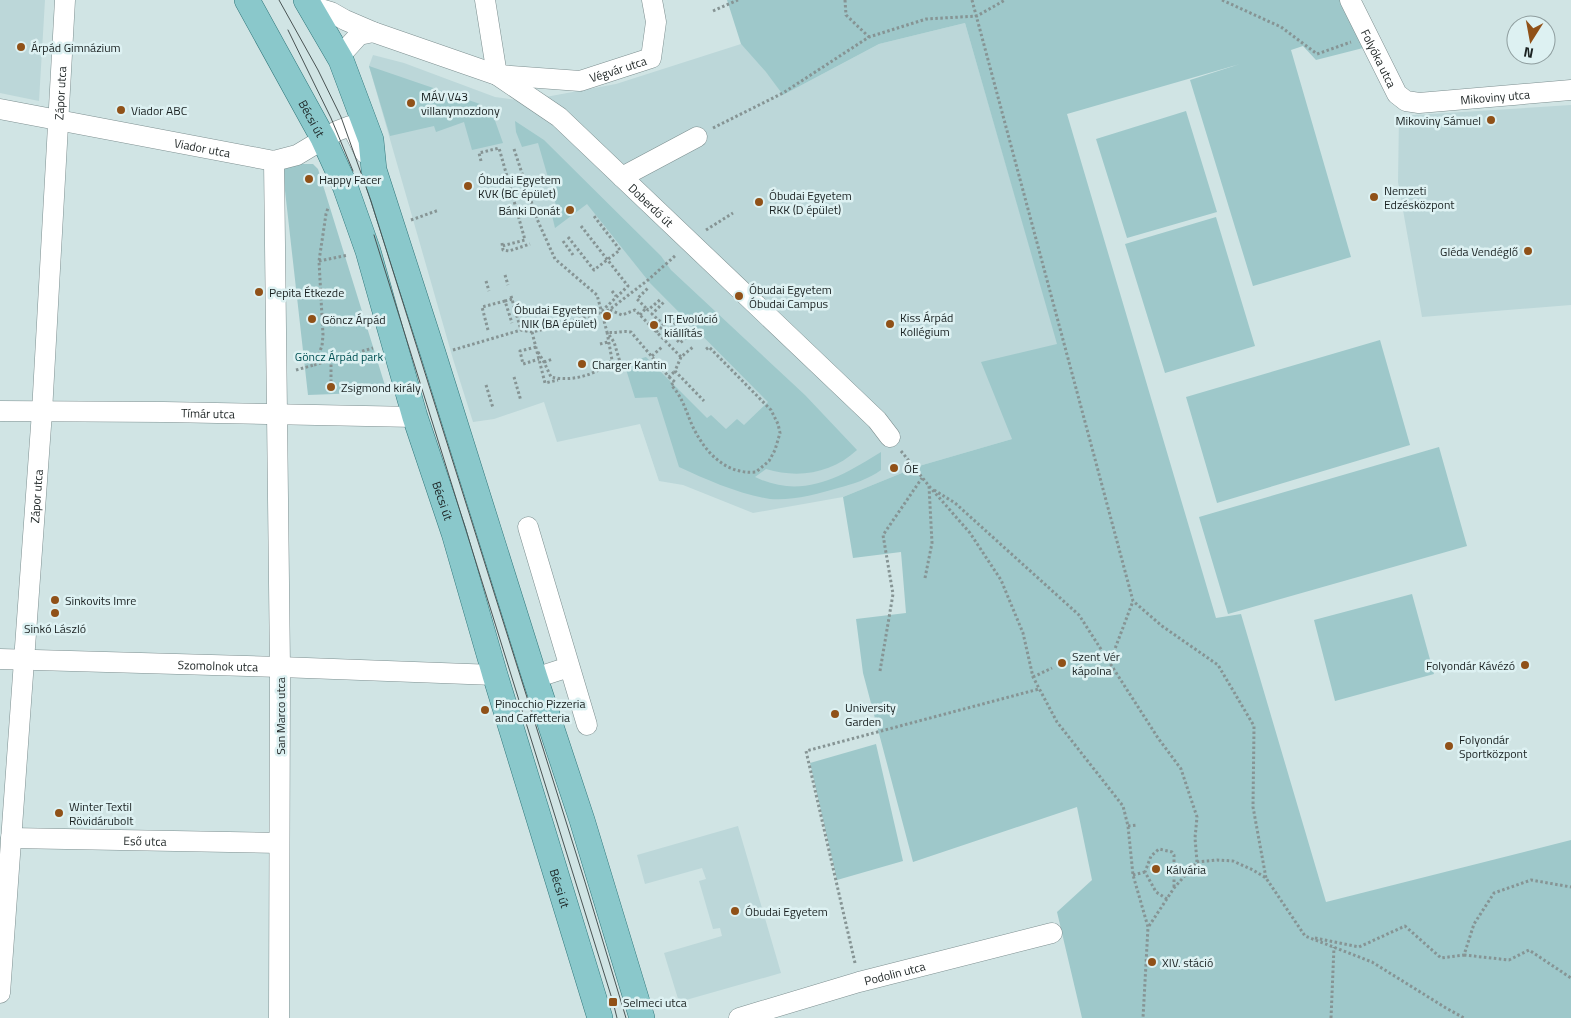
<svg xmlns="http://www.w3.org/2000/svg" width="1571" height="1018" font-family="'Titillium Web',sans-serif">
<rect width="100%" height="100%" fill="#d0e4e4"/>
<path fill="#bcd7d9" d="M0,0H45L39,101L0,93Z
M965,23L1058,345L1012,439L919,466L843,497L753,513L683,485L659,481L640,424L557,442L544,402L494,419L473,422L453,359L369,66L373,55L404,63L495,97L524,101L616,84L741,44L767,72L783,95L879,44Z
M1571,105V305L1422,317L1398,182L1399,116Z
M738,826L781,973L679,1002L664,953L722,936L720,928L713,929L699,881L706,879L702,868L645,884L637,855Z"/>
<path fill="#9ec8ca" d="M727,0H1340L1344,11L1367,47L1316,60L1303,46L1291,50L1351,257L1253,286L1190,80L1240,64L1067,114L1216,618L1241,614L1326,902L1571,840V1018H1082L1057,912L1092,880L1077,807L913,862L863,673L856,619L906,613L901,552L853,558L843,497L919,466L1012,439L981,362L1057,344L965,23L879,44L783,95L766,72L741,44Z
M369,66L480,104L493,115L503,143L472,150L464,122L436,132L434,126L390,136Z
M1186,111L1217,212L1127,238L1096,139Z
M515,121L544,140L661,256L671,270L805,395L857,450C832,473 799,479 766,469L755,477C802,500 841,477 881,452V470C869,479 853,484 838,488C817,494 792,501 770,499C739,494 707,480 679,467L657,397L635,398L624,363L646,357L707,418L711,415L726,429L737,419L744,425L768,402L650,283L587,204L555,228L550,207L556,205L538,143L522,147L516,132Z
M282,164H313L318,169L387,392L308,395Z
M1216,217L1255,346L1165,373L1125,244Z
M1380,340L1410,445L1217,503L1186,397Z
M1439,447L1467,546L1228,614L1199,517Z
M1412,594L1434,674L1335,701L1314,620Z
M876,744L903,861L837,880L810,763Z"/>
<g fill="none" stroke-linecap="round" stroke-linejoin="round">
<defs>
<g id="minor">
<path d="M485,0L497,75"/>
<path id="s1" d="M1350,0L1397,94L1406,101L1419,103L1571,90"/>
<path id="s2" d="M310,6L331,12L345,20L373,32L497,75L559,117L877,420L890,437"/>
<path d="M340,56L359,35L373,32"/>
<path id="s3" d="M499,75L580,81L651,58L656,22L652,0"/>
<path id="s4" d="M0,109L274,161L297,155L337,131L350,126L353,129L365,153"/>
<path d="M274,161L280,667L279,1018"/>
<path d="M622,177L697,137"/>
<path id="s5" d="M0,411L164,412L415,417"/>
<path d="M528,527L587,725"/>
<path id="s6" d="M0,659L280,667L495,675"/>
<path d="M535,678L569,667"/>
<path id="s7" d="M11,838L279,843"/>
<path id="s8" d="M0,993L42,412L65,0"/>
<path id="s9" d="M739,1018L859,982L1052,933"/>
</g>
<g id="major">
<path id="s10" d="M247,0L323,138L345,186L368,251L415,417L454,533L495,675L600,1018"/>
<path d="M306,0L341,60L371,140L374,170L433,353L535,678L582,820L642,1018"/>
</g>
</defs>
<use href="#minor" stroke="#7d8f90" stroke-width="21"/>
<use href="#major" stroke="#30767a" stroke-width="26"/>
<path stroke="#869494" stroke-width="3" stroke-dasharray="2.5 2.5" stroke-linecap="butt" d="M845,0L846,15L869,37
M972,0L1133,601L1162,626L1218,665L1254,726L1253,807L1266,878
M1222,0L1281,27L1317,54L1351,42
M713,11L738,0
M713,128L783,93L869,37L926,19L977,16L1005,0
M514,149L537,219L555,259L597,295L607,332L614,342L620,362L606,367
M481,161L479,153L499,148L525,240L502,246
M411,220L439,210
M581,226L628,286L602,311
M706,230L733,213
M568,237L594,270L620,250L594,216
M563,241L573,255
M502,243L503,250L509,251L530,244
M319,261L348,255
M505,275L508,285
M486,281L489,291
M612,291L616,296
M511,296L521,330
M512,299L505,301L512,323
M646,308L637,299L649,287
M610,310L622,315L635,310L681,357L693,347
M640,315L646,308L648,310L661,299
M664,325L652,314L664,302
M488,330L482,307L505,301
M532,332L545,383L558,380
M656,332L677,315
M670,333L680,343L694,331
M664,339L670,333L668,331L680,318
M600,344L608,342
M536,347L520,351L523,364L539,359
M453,350L521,330L532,332L545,329L609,310L648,280L676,255
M538,352L544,362L551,377C571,382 598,375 612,360L607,332C616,334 622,330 631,332L669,377L675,371
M652,356L663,346
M681,357L675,371L704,401
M544,362L553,359
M314,365L373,348
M296,370L314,365L322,346L323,335L319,261L326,214L328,208
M514,377L521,401
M669,377L675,382L671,385C682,396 686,411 692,425C704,451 725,475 756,472L769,461L775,450L780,433L778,424L771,410L709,347L705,350
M331,382V360
M486,385L493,408
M901,451L929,486L970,533L1001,580L1023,633L1033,677L1057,722L1123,806L1128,826L1133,875L1148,927L1143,1018
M934,490L955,503L1079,615L1158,738L1181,769L1197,817L1195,838L1197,862
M925,578L932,543L929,486
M1110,662L1133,601
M880,671L893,594L883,535L922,478
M1033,677L1052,668
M1128,826L1137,825
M1133,875L1145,872
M1167,899L1156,892L1145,872L1151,856L1159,849L1172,852L1174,855V888
M1149,926L1174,888L1197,862L1217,860L1233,861L1253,870L1266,878L1305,936L1372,962L1446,1008L1464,1018
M1315,938L1359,947L1405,926L1441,958L1464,955L1474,924L1494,893L1531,880L1571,887
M1464,955L1509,960L1529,950L1571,978
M855,963L806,751L1039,689
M1331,1018L1334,947"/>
<use href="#minor" stroke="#fff" stroke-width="20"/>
<use href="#major" stroke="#8ac8cb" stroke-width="25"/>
<path stroke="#495353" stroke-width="1" d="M279,0L318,70L341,117L371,201L585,882L626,1018
M288,30L331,118L353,171
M374,235L613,1002L617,1018"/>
</g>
<g fill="#905118" stroke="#ddf1f2" stroke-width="2">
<circle cx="21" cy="47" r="5"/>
<circle cx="411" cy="103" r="5"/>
<circle cx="121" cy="110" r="5"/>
<circle cx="1491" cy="120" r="5"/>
<circle cx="309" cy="179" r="5"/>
<circle cx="468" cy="186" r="5"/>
<circle cx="1374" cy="197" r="5"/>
<circle cx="759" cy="202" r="5"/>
<circle cx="570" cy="210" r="5"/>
<circle cx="1528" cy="251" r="5"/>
<circle cx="259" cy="292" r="5"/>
<circle cx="739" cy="296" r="5"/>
<circle cx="607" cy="316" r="5"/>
<circle cx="312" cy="319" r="5"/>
<circle cx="890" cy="324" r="5"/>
<circle cx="654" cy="325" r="5"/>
<circle cx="582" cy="364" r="5"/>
<circle cx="331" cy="387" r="5"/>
<circle cx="894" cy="468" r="5"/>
<circle cx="55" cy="600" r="5"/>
<circle cx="55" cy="613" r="5"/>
<circle cx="1062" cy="663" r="5"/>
<circle cx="1525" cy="665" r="5"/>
<circle cx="485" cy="710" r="5"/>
<circle cx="835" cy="714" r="5"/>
<circle cx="1449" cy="746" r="5"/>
<circle cx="59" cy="813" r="5"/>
<circle cx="1156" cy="869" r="5"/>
<circle cx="735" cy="911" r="5"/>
<circle cx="1152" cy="962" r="5"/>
<rect x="608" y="997" width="10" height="10" rx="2.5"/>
</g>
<g text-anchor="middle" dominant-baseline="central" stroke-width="5" stroke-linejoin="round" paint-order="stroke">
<g font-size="12" fill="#1b2222" stroke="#ddf1f2" text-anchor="start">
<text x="31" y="47">Árpád Gimnázium</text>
<text x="421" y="96">MÁV V43<tspan x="421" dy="14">villanymozdony</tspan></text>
<text x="131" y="110">Viador ABC</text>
<text x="1481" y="120" text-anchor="end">Mikoviny Sámuel</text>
<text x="319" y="179">Happy Facer</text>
<text x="478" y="179">Óbudai Egyetem<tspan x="478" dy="14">KVK (BC épület)</tspan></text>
<text x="1384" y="190">Nemzeti<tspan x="1384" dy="14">Edzésközpont</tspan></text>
<text x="769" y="195">Óbudai Egyetem<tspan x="769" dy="14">RKK (D épület)</tspan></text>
<text x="560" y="210" text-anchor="end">Bánki Donát</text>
<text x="1518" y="251" text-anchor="end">Gléda Vendéglő</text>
<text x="749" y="289">Óbudai Egyetem<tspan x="749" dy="14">Óbudai Campus</tspan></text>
<text x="269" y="292">Pepita Étkezde</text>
<text x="597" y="309" text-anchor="end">Óbudai Egyetem<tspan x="597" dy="14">NIK (BA épület)</tspan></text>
<text x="900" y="317">Kiss Árpád<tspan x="900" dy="14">Kollégium</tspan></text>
<text x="664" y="318">IT Evolúció<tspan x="664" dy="14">kiállítás</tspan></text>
<text x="322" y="319">Göncz Árpád</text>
<text x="592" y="364">Charger Kantin</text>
<text x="341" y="387">Zsigmond király</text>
<text x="904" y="468">ÓE</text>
<text x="65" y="600">Sinkovits Imre</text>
<text x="55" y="628" text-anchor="middle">Sinkó László</text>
<text x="1072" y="656">Szent Vér<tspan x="1072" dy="14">kápolna</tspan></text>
<text x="1515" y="665" text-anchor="end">Folyondár Kávézó</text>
<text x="495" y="703">Pinocchio Pizzeria<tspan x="495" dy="14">and Caffetteria</tspan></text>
<text x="845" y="707">University<tspan x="845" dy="14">Garden</tspan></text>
<text x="1459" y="739">Folyondár<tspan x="1459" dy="14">Sportközpont</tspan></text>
<text x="69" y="806">Winter Textil<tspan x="69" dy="14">Rövidárubolt</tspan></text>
<text x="1166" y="869">Kálvária</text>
<text x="745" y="911">Óbudai Egyetem</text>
<text x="1162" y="962">XIV. stáció</text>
<text x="623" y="1002">Selmeci utca</text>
</g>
<g font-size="12" fill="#1b2222" stroke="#ddf1f2">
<text stroke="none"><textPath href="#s1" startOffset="65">Folyóka utca</textPath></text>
<text stroke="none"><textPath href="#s3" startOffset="121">Végvár utca</textPath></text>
<text stroke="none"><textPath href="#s8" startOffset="902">Zápor utca</textPath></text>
<text stroke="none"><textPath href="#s1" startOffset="206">Mikoviny utca</textPath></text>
<text stroke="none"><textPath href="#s10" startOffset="135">Bécsi út</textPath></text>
<text stroke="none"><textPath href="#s4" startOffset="206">Viador utca</textPath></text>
<text stroke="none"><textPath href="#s2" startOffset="402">Doberdó út</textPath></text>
<text stroke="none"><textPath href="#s5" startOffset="208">Tímár utca</textPath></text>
<text stroke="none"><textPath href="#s8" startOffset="498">Zápor utca</textPath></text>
<text stroke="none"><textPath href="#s10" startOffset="540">Bécsi út</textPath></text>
<text stroke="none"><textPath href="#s6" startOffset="218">Szomolnok utca</textPath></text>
<text transform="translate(280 716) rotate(-90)">San Marco utca</text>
<text stroke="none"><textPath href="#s7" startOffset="134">Eső utca</textPath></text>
<text stroke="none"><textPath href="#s10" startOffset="945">Bécsi út</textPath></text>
<text stroke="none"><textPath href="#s9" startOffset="162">Podolin utca</textPath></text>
</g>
<g font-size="12" fill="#005053" stroke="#ddf1f2">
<text x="339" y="356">Göncz Árpád park</text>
</g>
</g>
<g transform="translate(1531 40) rotate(191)"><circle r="24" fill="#ddf1f2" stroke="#8f9e9f"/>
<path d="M0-4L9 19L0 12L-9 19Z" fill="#905118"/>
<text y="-8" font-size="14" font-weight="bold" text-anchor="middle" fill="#1b2222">N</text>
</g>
</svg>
